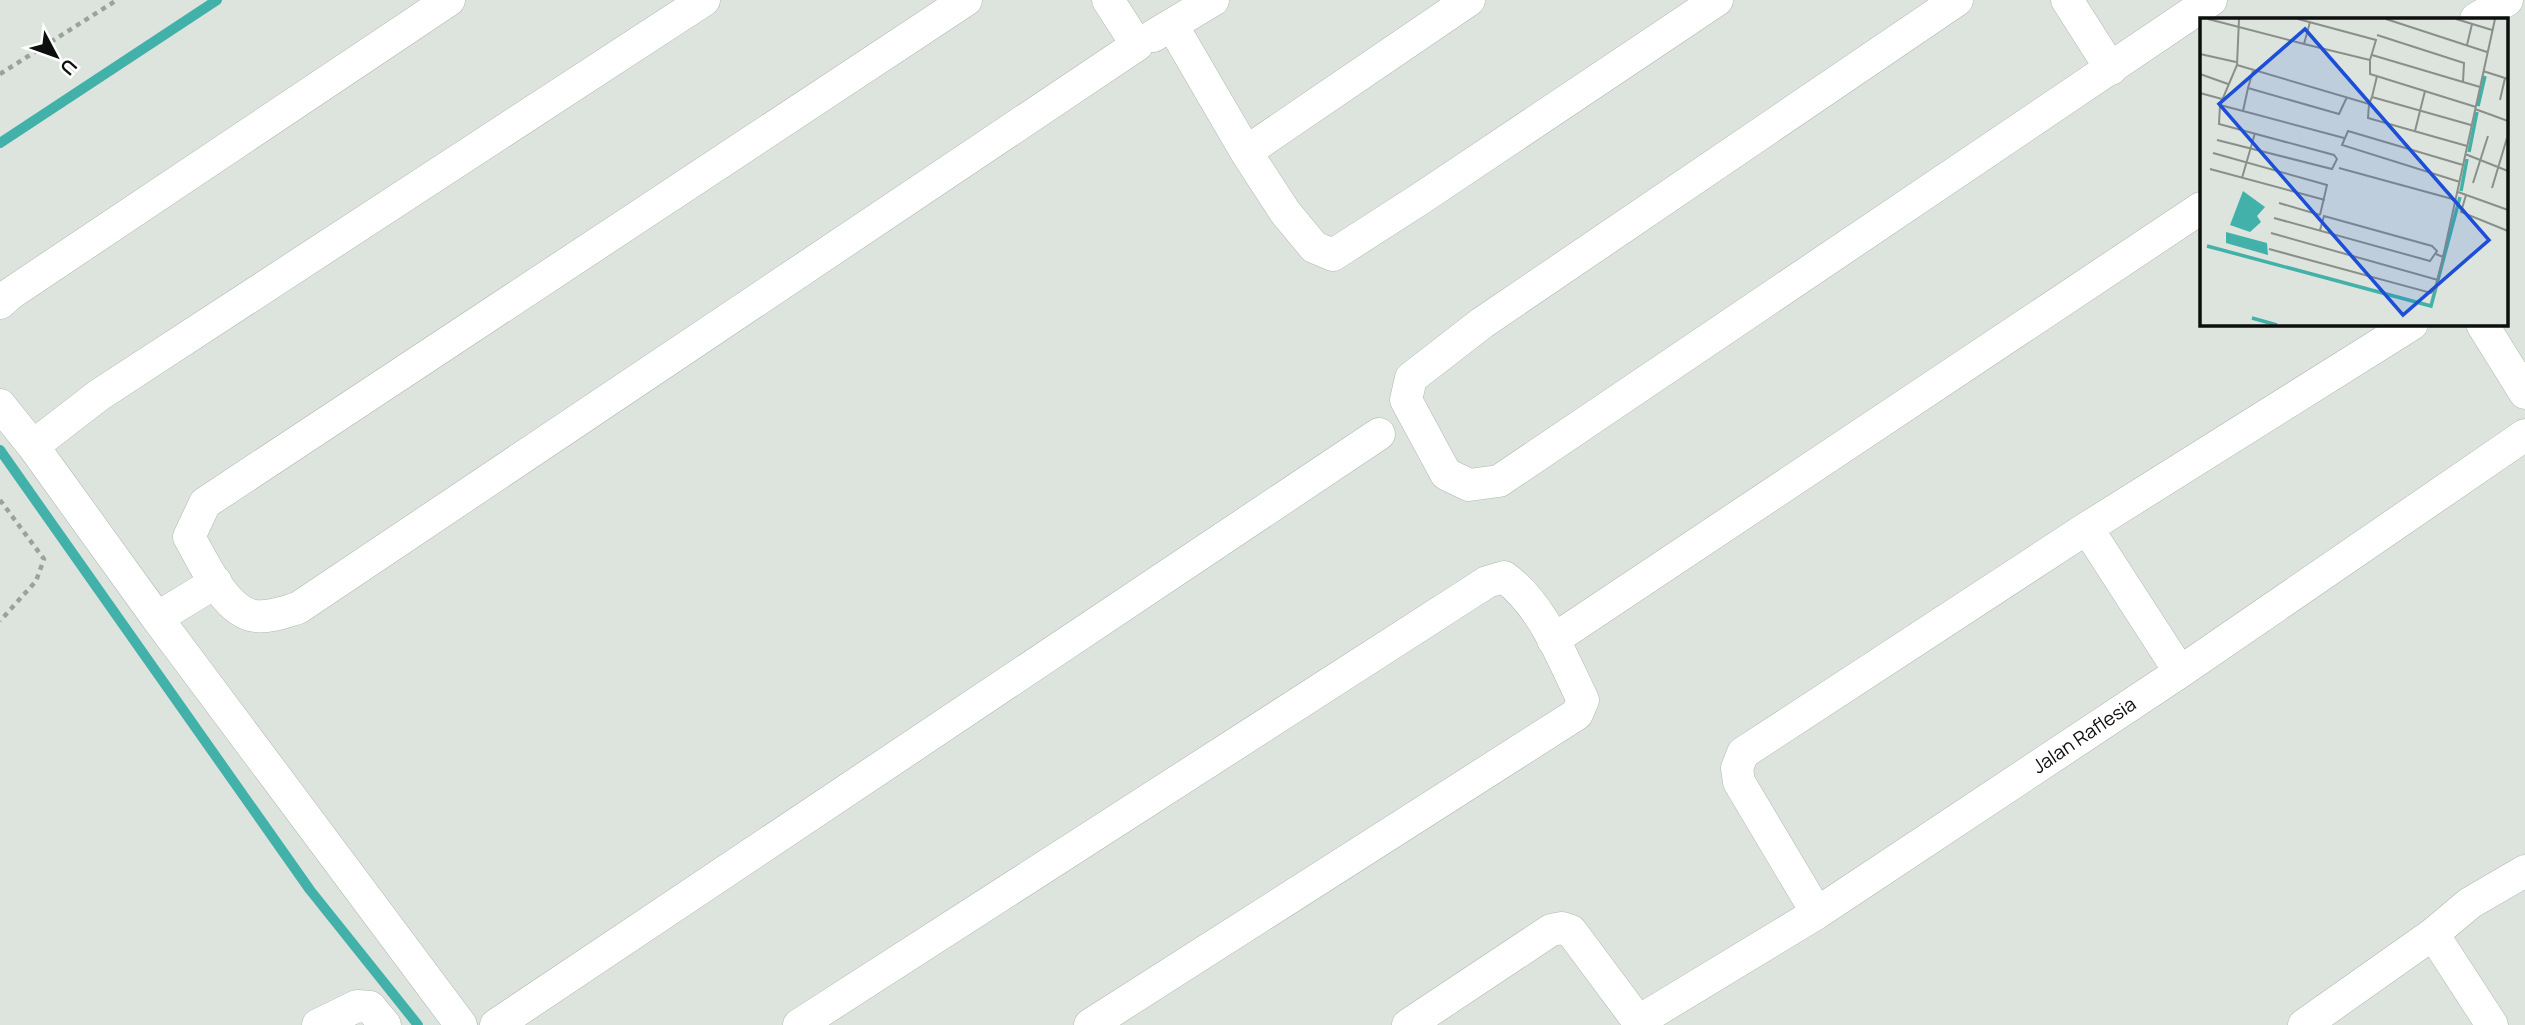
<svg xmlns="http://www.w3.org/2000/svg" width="2525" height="1025" font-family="Manrope,sans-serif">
<rect width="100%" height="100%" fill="#dce4dd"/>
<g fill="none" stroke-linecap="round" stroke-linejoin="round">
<path stroke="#42b1a9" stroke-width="10" d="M0,143L217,0
M0,450L310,890L418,1025"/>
<defs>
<path id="minor" d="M966,0L205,503L189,537C203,561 225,612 255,616C270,618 284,612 298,608L1137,45L1108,0
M1957,0L1482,323L1411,378L1406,400L1446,474L1469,485L1499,481L2211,0
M2067,0L2111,69
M2476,19L2507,0
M1172,25L1246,152L1285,212L1314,247L1333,255L1420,199L1717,0
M1153,36L1213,0
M1246,152L1469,0
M0,303L10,294L449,0
M2482,324L2525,393
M0,405L33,446L157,618
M33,446L99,395L704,0
M2087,528L2180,672
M216,582L157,618L461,1025
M1553,640L2201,208
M1817,913L1739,782L1737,768L1743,753L2087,528L2412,324
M1639,1021L1817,913L2180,672L2525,435
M318,1025L357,1006L370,1007L385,1025
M496,1025L1379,434
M799,1025L1487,582L1504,577C1543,605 1562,658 1583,700L1577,714L1090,1025
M1408,1025L1551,930L1562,928L1571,931L1641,1025
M2304,1025L2433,934
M2492,1025L2433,934L2470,903L2525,871"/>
</defs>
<use href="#minor" stroke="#b0b7b1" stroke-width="33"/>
<path stroke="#9ba19c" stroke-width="4.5" stroke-dasharray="5 5" stroke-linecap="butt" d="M0,74L117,0
M0,500L44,559L36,581L0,621"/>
<use href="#minor" stroke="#fff" stroke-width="32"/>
</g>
<g text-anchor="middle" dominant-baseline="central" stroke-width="5" stroke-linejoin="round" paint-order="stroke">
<g font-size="19" fill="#0c0f0d" stroke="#fff">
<text transform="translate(2084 735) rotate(-34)">Jalan Raflesia</text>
</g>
</g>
<g transform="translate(2200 18)">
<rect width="308" height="308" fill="#dce4dd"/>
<path d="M43,173L65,189L57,198L61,204L50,214L30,207ZM26,214L67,225L68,237L26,225Z" fill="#42b1a9"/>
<path fill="none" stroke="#42b1a9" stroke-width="3.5" d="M278,88L285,58M269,134L277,94M261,173L267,141M7,228L231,288L260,179M52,300L77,307"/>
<path fill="none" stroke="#898f8a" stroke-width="2" d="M8,1L104,26L110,4M39,1L37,47L20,87L43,93M98,1L176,22L170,42M186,1L287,34M256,1L292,12M177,17L264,45L263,64L280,69M104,26L170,42V56L276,89M267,27L272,6M0,36L36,44M172,37L263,64M37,47L169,86M53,53L48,70L139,96L147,79M283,53L308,61M0,56L28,66M48,70L43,93L144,120M0,75L22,81M172,79L177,58M300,82L305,60M169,86L168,100L267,128M169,86L172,79L271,107M275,91L308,103M215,113L225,73M17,122L132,151L137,141L134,137L19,106L20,87M13,135L127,167L120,197M265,136L308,153M139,150L256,182M10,151L125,182M42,160L55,115M260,164L142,127L148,113L263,147M273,165L288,118M292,170L307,120M258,174L308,192M266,177L261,194L308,213M79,185L120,197M74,200L230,243L237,233L232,228L124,198L120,212M71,215L238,262M69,231L231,275L236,270L243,239M236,236L243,239L295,1"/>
<path fill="#1d4ed8" fill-opacity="0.15" stroke="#1d4ed8" stroke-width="3.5" d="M105,11L289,222L203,297L19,86Z"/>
<rect width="308" height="308" fill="none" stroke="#0c0f0d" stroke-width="3.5"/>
</g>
<g transform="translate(56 56) rotate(131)" stroke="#ffffff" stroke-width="5" paint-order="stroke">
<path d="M0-5L12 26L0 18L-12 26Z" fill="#0c0f0d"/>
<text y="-10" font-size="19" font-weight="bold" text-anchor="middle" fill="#0c0f0d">U</text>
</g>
</svg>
